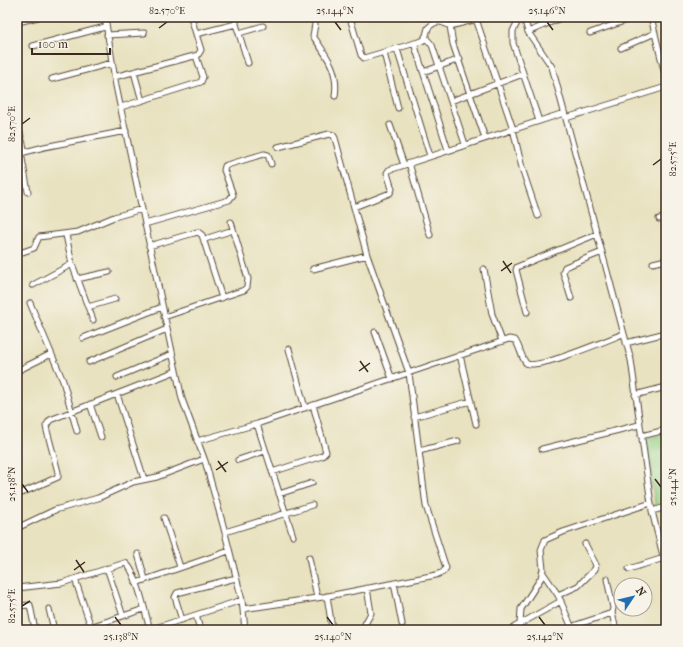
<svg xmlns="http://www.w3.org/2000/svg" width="683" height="647" font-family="'IM FELL French Canon',serif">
<rect width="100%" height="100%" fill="#f7f3e8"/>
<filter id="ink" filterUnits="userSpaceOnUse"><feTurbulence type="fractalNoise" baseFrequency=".025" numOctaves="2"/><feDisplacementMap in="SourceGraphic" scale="8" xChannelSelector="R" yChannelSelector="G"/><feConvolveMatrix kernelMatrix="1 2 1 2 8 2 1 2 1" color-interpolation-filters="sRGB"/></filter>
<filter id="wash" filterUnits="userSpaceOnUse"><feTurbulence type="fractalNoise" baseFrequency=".012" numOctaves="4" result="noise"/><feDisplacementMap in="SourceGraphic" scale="16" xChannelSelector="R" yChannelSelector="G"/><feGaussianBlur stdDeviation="0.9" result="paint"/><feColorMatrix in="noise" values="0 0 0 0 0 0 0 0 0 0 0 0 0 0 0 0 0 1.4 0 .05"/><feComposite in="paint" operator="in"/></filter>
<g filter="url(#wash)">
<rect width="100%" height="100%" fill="#e8e2c0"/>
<path fill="#95d388" stroke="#687e53" d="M666,434V508L656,510L645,439Z"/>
</g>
<g filter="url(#ink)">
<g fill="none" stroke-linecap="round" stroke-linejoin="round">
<defs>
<path id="minor" d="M18,17L22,21L38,17
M105,17L116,86L182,399L205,461L223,525L242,600L245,630
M191,17L196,34
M313,17L315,24L313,36C327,56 339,71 335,96
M347,17L351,21L361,55L364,58L422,41L425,39L428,28C436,20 441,21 450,26
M520,17L513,31V43L539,121
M524,17L528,32L552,67L631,360L652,511L666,568
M651,17L666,79
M476,19L513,129L522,168L538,216
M236,24L248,63
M528,32L563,17
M239,33L263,26
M590,33L636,17
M107,35L144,33
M425,37L432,45L465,144
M414,43L448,150
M33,46L105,27
M621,48L655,33
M397,49L430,156
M384,53L398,108
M134,72L142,101
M423,72L460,59
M114,77L198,55L201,50L196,34L236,24V17
M52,79L112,63
M451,101L523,74
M121,107L201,82L203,77L196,56
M566,118L666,87
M17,122L25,152
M390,125L404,165
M485,138L453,44L450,26L485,17
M21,153L28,192
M17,154L44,147L126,131
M409,163L430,235
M354,207L390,193L392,189L387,173L389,170L564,113
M659,219L666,218
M145,224L229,200L233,195L224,170L225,166L227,165L264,154L268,155L271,164
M66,235L72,264L93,320
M205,239L233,230
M149,246L194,233L198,232L202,235L222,298
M17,254L34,248L39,237L78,232L114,217L142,209
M653,263L666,260
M313,269L367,255
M484,269L492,314L502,341
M77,279L109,272
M33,285L72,264
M571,298L563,272L565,267L602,252
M30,303L63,381L77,431
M88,307L115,299
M527,312L516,270L517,267L597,234
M164,317L244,290L247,287L248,279L231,222
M375,332L392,379
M83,338L162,307
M626,343L666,333
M289,349L305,408
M460,355L476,424
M89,362L167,329
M17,371L51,354
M117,377L172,354
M117,394L144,479
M635,395L666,387
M90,404L101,437
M414,417L471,401
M257,424L293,536
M641,436L666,430
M197,441L257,424L509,339L515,340C520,347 521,357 526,363C535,371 610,339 623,334
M542,449L639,425
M419,451L458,441
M238,460L265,451
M272,472L322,456L326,452L313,405
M279,494L312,483
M17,495L58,477V472L47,431L46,426L50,420L176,371
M652,511L666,507
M164,518L180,567
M17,528L55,510L98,498L133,482L157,477L204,459
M225,532L312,505
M138,554L145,579
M309,558L317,597
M107,568L123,616
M629,569L664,558
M543,573L558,595L572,628
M75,579L91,627
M136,583L229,551
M394,583L402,624
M17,588L62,583L125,563C136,568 146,616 150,630
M558,595L578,586L595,569L596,565L585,544
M327,596L332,628
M17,606L30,605L35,630
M49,609L54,630
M243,609L323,597L436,575L443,572L446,568L426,506L409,373L367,255L335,138L333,135L329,134L278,147
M612,613L616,630
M196,615L200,630
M182,620L175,597L177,593L236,578
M520,624L561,601
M17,628L18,630
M29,630L35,627
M81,630L144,609
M149,630L242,600
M365,630V624L371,613L367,588
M510,630L520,624L521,609L541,578L543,569L541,550L545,540L563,532L651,503
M572,630L576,625L612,613L613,608L607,579"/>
</defs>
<use href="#minor" stroke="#554636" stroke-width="7"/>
<use href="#minor" stroke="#fff" stroke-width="5"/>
</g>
</g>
<path fill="none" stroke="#3b2a1e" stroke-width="1.5" d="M335,22L341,30M547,22L553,30M159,28L167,22M22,124L30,118M653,165L661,159M503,261L511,273M501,271L512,263M360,361L368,372M359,371L370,363M218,461L226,472M216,470L228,462M655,479L661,487M22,484L28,492M76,560L84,572M74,570L85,562M22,606L30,601M115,617L121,625M327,617L333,625M539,617L545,625"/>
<rect width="683" height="647" fill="none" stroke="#f7f3e8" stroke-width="44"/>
<g transform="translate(633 597) rotate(55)"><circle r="19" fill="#f7f3e8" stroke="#aca397"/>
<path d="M0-3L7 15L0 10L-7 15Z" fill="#1f6fb2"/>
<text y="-6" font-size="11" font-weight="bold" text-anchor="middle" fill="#3b2a1e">N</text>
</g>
<path d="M32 48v6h78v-6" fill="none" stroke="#3b2a1e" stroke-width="2"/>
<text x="38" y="48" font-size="12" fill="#3b2a1e" stroke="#f7f3e8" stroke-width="3" paint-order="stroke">100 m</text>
<rect x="22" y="22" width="639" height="603" fill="none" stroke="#3b2a1e" stroke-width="1.5"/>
<g font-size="10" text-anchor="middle" fill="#3b2a1e">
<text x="167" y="14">82.570°E</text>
<text x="335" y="14">25.144°N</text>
<text x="547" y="14">25.146°N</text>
<text transform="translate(11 124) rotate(-90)" y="4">82.570°E</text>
<text transform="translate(672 159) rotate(-90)" y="4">82.575°E</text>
<text transform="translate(11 484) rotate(-90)" y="4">25.138°N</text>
<text transform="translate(672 487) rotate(-90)" y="4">25.144°N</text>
<text transform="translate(11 606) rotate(-90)" y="4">82.575°E</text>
<text x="121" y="640">25.138°N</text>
<text x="333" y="640">25.140°N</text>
<text x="545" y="640">25.142°N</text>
</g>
</svg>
